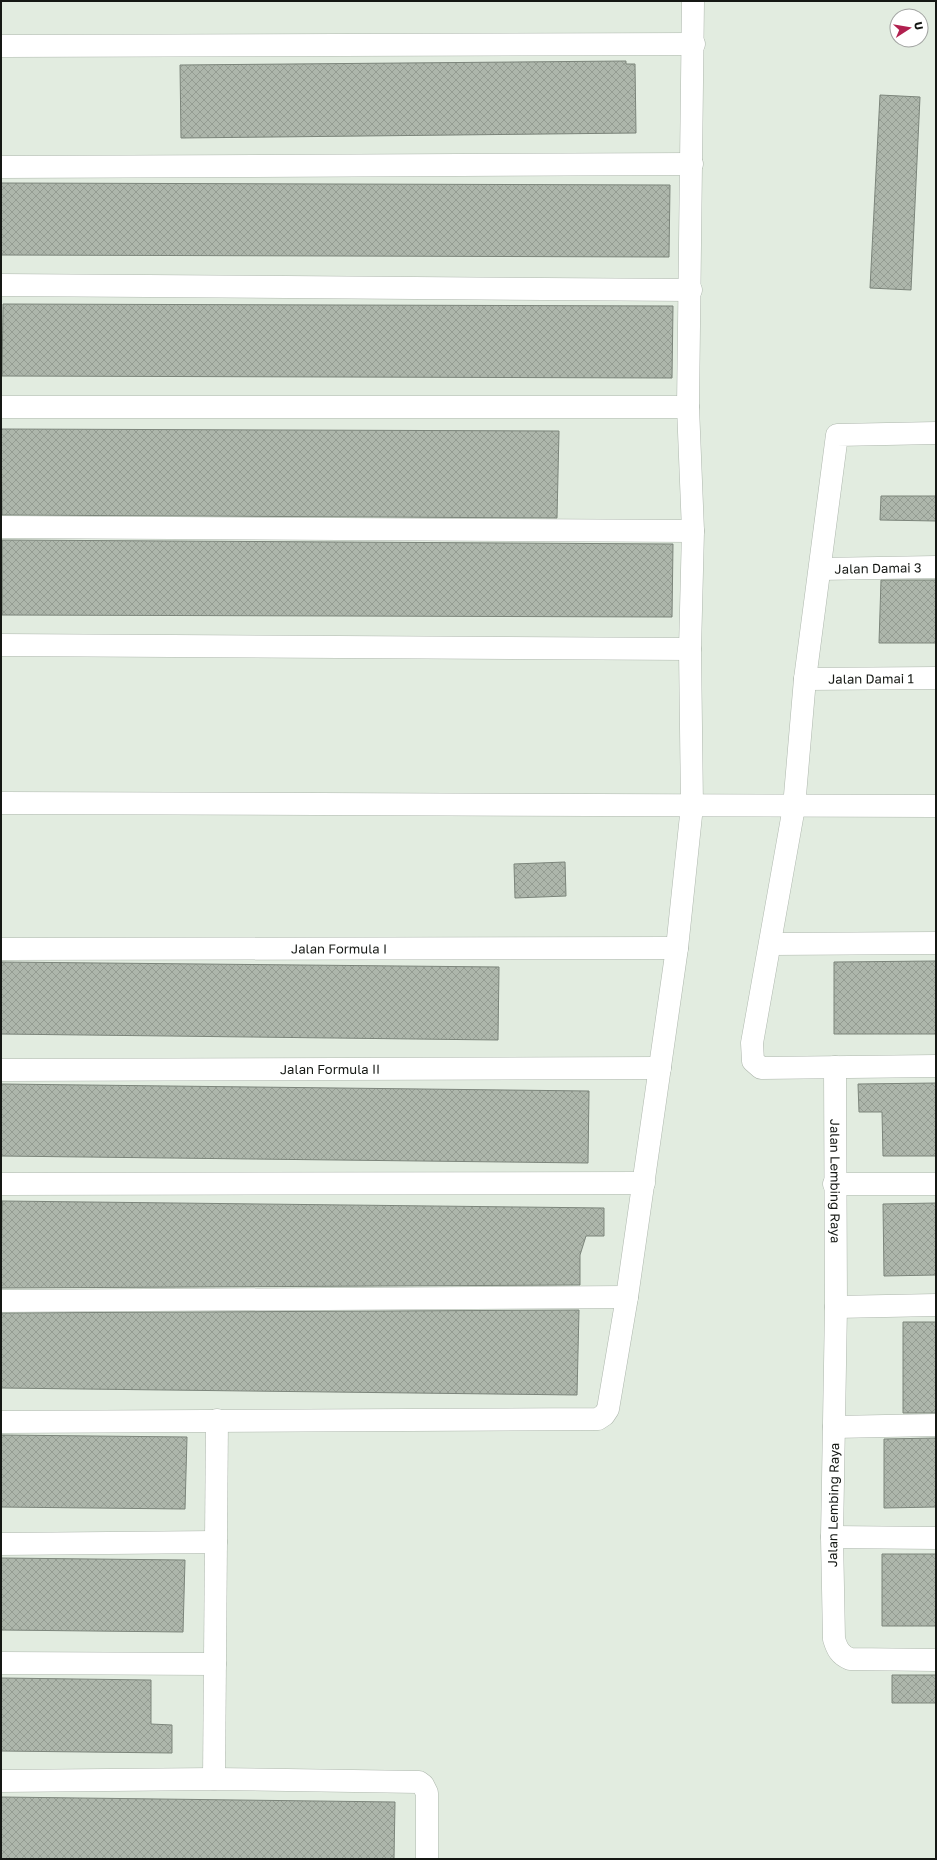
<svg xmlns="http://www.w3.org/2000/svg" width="937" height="1860" font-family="'Golos Text',sans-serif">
<defs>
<pattern id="building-cross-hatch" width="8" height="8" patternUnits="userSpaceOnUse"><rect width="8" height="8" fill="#adb6ab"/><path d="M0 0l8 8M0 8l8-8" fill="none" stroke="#949c92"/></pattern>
</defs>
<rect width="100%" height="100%" fill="#e2ece0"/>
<path fill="url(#building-cross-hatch)" stroke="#7c857b" d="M626,61V64H635L636,133L181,138L180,65Z
M880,95L920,97L911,290L870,288Z
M1,183L670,185L669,257L1,255Z
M3,304L673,306L672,378L2,376Z
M1,429L559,431L557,518L2,515Z
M881,496H936V521L880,520Z
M2,540L673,544L672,617L2,615Z
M881,580H936V643H879Z
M565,862L566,896L515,898L514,864Z
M936,961V1034H834V962Z
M1,962L499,967L498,1040L1,1034Z
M936,1083V1156H883L882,1112H859L858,1084Z
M1,1084L589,1091L588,1163L1,1156Z
M2,1201L604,1208V1236H586L580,1255V1285L1,1288Z
M936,1203V1275L884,1276L883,1204Z
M579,1310L577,1395L1,1388V1313Z
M903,1322H936V1413H903Z
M1,1435L187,1437L185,1509L1,1507Z
M936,1438V1507L884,1508V1439Z
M882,1554H936V1626H882Z
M1,1558L185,1560L183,1632L1,1630Z
M892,1675H936V1703H892Z
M1,1678L151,1680V1724L172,1725V1753L1,1751Z
M1,1797L395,1802L394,1859H1Z"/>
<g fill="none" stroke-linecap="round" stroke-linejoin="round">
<defs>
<g id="street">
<path d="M1,46L694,44"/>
<path d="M1,167L692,164"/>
<path d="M1,285L691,290"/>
<path d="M1,407H688"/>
<path d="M936,433L837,435L805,679L794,807L752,1043L753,1061L761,1068L936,1066"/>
<path d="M1,527L693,531"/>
<path id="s1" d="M820,569L936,567"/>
<path d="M1,645L690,649"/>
<path id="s2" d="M805,679L936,678"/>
<path d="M1,803L936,806"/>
<path d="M771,944L936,943"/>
<path id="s3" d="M1,949L677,948"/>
<path id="s4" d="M835,1067L836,1307L832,1537L834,1639C837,1649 840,1655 850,1659L936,1660"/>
<path id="s5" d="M1,1070L660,1068"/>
<path d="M1,1184L644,1183"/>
<path d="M834,1184H936"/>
<path d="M1,1301L627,1297"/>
<path d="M836,1307L936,1305"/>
<path d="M1,1422L598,1419L604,1415L608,1409L627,1297L677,948L692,806L690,649L693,531L688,407L693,1"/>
<path d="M834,1427L936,1425"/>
<path d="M832,1537L936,1538"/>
<path d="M1,1544L216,1542"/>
<path d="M1,1663L215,1664"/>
<path d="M214,1779L217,1420"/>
<path d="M1,1781L214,1779L419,1782L423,1785L427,1793V1859"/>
</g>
</defs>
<use href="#street" stroke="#aeb7ad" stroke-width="23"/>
<use href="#street" stroke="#fff" stroke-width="22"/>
</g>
<g text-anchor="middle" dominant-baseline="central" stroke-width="4" stroke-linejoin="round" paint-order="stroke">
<g font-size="13" fill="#151814" stroke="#fff">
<text stroke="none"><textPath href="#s1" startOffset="58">Jalan Damai 3</textPath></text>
<text stroke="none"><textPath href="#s2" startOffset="66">Jalan Damai 1</textPath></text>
<text stroke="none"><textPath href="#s3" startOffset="338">Jalan Formula I</textPath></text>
<text stroke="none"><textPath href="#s5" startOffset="329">Jalan Formula II</textPath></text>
<text stroke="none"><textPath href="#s4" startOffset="114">Jalan Lembing Raya</textPath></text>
<text transform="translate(833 1505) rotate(-89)">Jalan Lembing Raya</text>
</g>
</g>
<rect width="937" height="1860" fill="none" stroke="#151814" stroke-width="4"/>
<g transform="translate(909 28) rotate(78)"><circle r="19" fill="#ffffff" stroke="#a1a3a1"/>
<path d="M0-3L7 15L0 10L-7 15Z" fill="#b1204f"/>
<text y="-6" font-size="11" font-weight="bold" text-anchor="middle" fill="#151814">U</text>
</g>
</svg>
